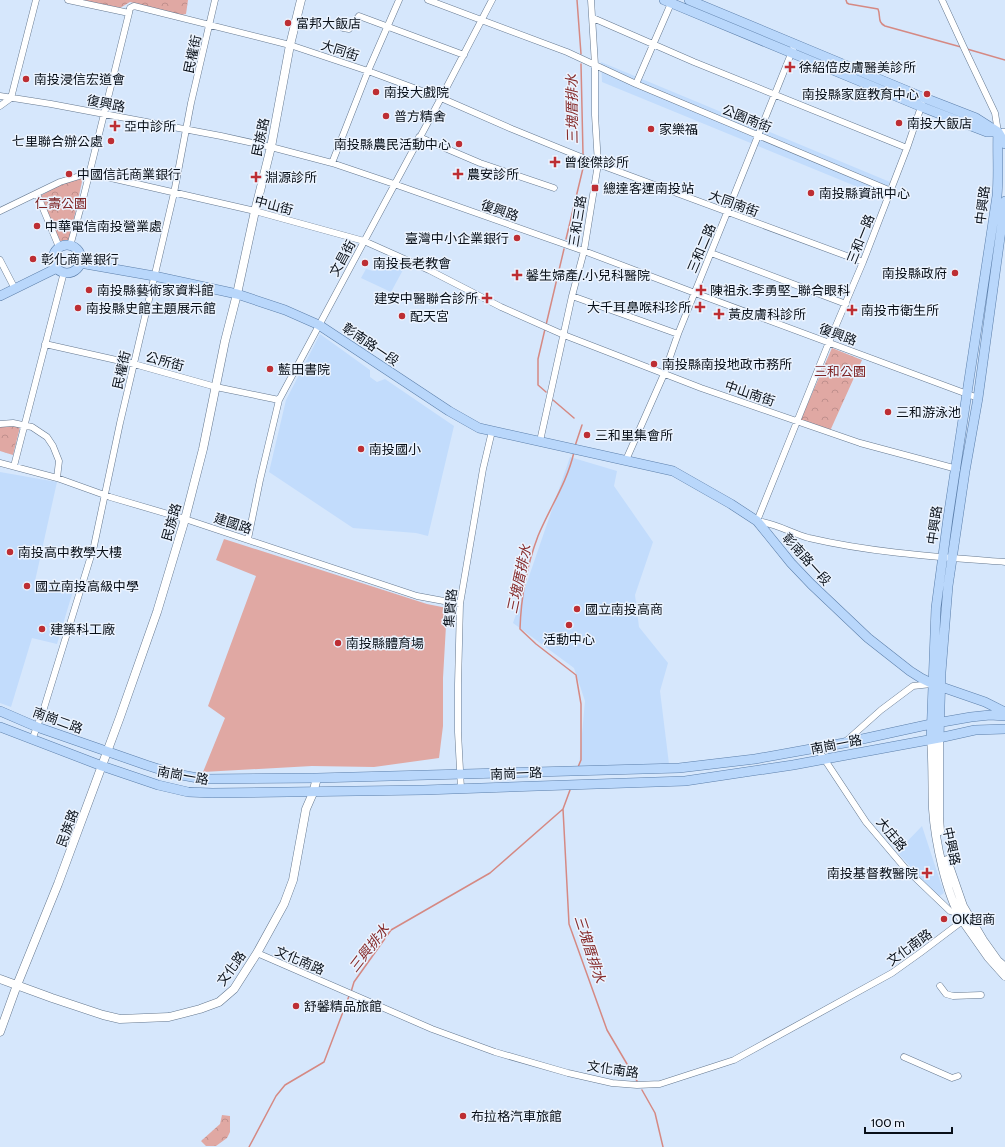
<svg xmlns="http://www.w3.org/2000/svg" width="1005" height="1147" font-family="Cabin,'Noto Sans TC',sans-serif">
<defs>
<pattern id="park-crowns" width="20" height="18" patternUnits="userSpaceOnUse"><rect width="20" height="18" fill="#e0a8a3"/><path d="M2 6a3 3 0 1 1 6 0M12 15a3 3 0 1 1 6 0" fill="none" stroke="#bf8f8c"/></pattern>
</defs>
<rect width="100%" height="100%" fill="#d6e7fc"/>
<path fill="#c2dcfc" d="M601,62L890,182L882,197L602,82Z
M381,259L404,268L391,292L361,278L366,269L373,271Z
M320,334L370,370V377L377,382L385,379L454,426L428,536L416,533L353,528L269,472L286,400Z
M570,457L617,471L614,486L653,542L635,595L639,627L668,663L660,691L669,764L579,767L585,701L574,668L513,623Z
M0,472L57,482L35,581L73,591L57,644L32,638L11,707L0,703Z
M922,826L944,893L938,897L897,852Z"/>
<path fill="url(#park-crowns)" d="M77,0H188L186,14L181,15L130,2L120,8Z
M83,177L69,241L61,243L40,196L58,186Z
M832,348L862,360L830,431L800,421Z
M5,424L20,427L13,455L0,451V426Z
M222,1115L230,1116V1132L227,1138L216,1146H206L201,1141L220,1124Z"/>
<path fill="#e0a8a3" d="M224,539L427,604L447,608L443,678V726L439,758L374,767L312,766L203,772L225,718L208,706L256,576L216,560Z"/>
<g fill="none" stroke-linecap="round" stroke-linejoin="round">
<path stroke="#d58983" stroke-width="1.5" d="M577,0L581,54
M846,0L847,3L849,4L878,9C881,16 877,22 885,26L961,47
M967,49L1005,60
M581,64L583,154
M566,239L584,164
M546,325L564,249
M545,329L538,359V385L546,392
M553,400L574,418
M575,446L582,425
M574,452C567,483 550,507 538,536C527,565 521,598 520,629L536,644L576,675L581,704V760L578,767
M570,790L563,809L569,924L607,1030L637,1081
M351,992L354,982L391,930L490,873L563,809
M642,1090L655,1113L663,1147
M249,1147L276,1096L285,1085L324,1062L349,996"/>
<defs>
<path id="street" d="M68,0L129,13L130,8L134,6L290,45L368,71L441,98L512,129L598,164L863,262
M428,0L567,52L636,84L891,191
M942,0L965,50L995,113L998,132H1005
M593,18L694,62L907,148
M343,28L349,29L359,16L464,55
M636,84L672,1
M0,96L51,104L221,136L271,147L332,163L394,184L584,251L695,293L978,398
M922,104L907,148L863,262L829,342L757,521C777,524 791,533 809,538C873,553 940,557 1005,562
M0,106L11,98L36,0
M419,137L480,163L554,188
M332,163L368,71L399,0
M37,194L59,247
M0,211L60,182L89,173L255,211L364,241L429,270L501,307L564,335L701,388L860,443L957,469
M70,246L83,199L129,13
M711,253L846,304
M0,260L15,289
M572,296L678,334
M45,344L134,364L216,387L279,400
M0,424L13,423L32,427L47,437L53,446L59,461L57,478
M540,441L572,296L584,251L598,164L595,115V65L591,0
M626,460L664,374L678,334L795,44
M0,463L57,478L110,497L185,519L417,596L460,604
M14,466L64,272
M248,539L260,480L279,400L441,98L492,0
M32,740L44,708L94,546L120,423L174,193L191,103L215,0
M845,742L881,710L913,686L931,684
M817,748L866,822L905,868L950,911L959,914L960,913
M461,789L458,732V684L460,604L483,469L492,431
M257,953L432,1029L495,1052L568,1073L612,1083L637,1085L660,1084L734,1060L892,973L920,953L965,919
M940,986L946,994L953,996L981,995
M904,1057L952,1078L958,1076"/>
<path id="secondary" d="M939,738V817L940,831
M931,739C933,762 932,785 933,809C935,840 946,894 962,920L988,957L1005,976
M947,860L963,906L983,940L998,961L1005,967
M0,979L52,998L103,1015L120,1019L169,1017L200,1009L219,1002L234,989L257,953L284,904L293,880L306,809L313,793L317,778
M0,1032L17,985L58,884L120,717L157,612L185,519L203,449L225,341L237,294L255,211L271,147L290,45L301,0"/>
<path id="primary" d="M664,0L922,107L987,132H998
M689,0L922,97L976,118L998,132L1005,144
M53 259a14 14 0 1 1 28 0a14 14 0 1 1-28 0Z
M80,263L154,276L237,294L285,310L319,325L449,411L479,428L673,471L731,504L757,521L791,563L811,584L868,638L910,671L921,678L933,684L985,702L1005,712
M0,296L57,268
M0,711L37,727L146,765L171,773L203,779L317,778L679,768L755,759L844,743L931,724L971,717L990,715L1005,716
M0,727L102,766L158,785L188,792L212,793L424,790L685,781L793,765L939,738L975,730L1005,729
M939,738L941,672L948,586L965,471L978,398L1005,201
M931,739L936,608L948,518L997,196C999,174 997,153 998,132"/>
</defs>
<use href="#street" stroke="#65788f" stroke-width="7"/>
<use href="#secondary" stroke="#65788f" stroke-width="9"/>
<use href="#primary" stroke="#5c7faa" stroke-width="10"/>
<use href="#street" stroke="#fff" stroke-width="6"/>
<use href="#secondary" stroke="#fff" stroke-width="8"/>
<use href="#primary" stroke="#b9d7fb" stroke-width="9"/>
</g>
<g fill="#bd2e33" stroke="#ebf3fe" stroke-width="1.5">
<circle cx="288" cy="23" r="4"/>
<path d="M788 61h4v4h4v4h-4v4h-4v-4h-4v-4h4z"/>
<circle cx="26" cy="79" r="4"/>
<circle cx="376" cy="92" r="4"/>
<circle cx="927" cy="94" r="4"/>
<circle cx="386" cy="116" r="4"/>
<circle cx="899" cy="123" r="4"/>
<path d="M113 120h4v4h4v4h-4v4h-4v-4h-4v-4h4z"/>
<circle cx="651" cy="129" r="4"/>
<circle cx="111" cy="141" r="4"/>
<circle cx="459" cy="144" r="4"/>
<path d="M553 156h4v4h4v4h-4v4h-4v-4h-4v-4h4z"/>
<circle cx="69" cy="174" r="4"/>
<path d="M456 168h4v4h4v4h-4v4h-4v-4h-4v-4h4z"/>
<path d="M254 171h4v4h4v4h-4v4h-4v-4h-4v-4h4z"/>
<rect x="591" y="184" width="8" height="8" rx="2"/>
<circle cx="811" cy="193" r="4"/>
<circle cx="37" cy="226" r="4"/>
<circle cx="517" cy="238" r="4"/>
<circle cx="33" cy="259" r="4"/>
<circle cx="365" cy="263" r="4"/>
<circle cx="955" cy="273" r="4"/>
<path d="M515 269h4v4h4v4h-4v4h-4v-4h-4v-4h4z"/>
<circle cx="89" cy="290" r="4"/>
<path d="M699 284h4v4h4v4h-4v4h-4v-4h-4v-4h4z"/>
<path d="M485 292h4v4h4v4h-4v4h-4v-4h-4v-4h4z"/>
<path d="M698 301h4v4h4v4h-4v4h-4v-4h-4v-4h4z"/>
<circle cx="78" cy="308" r="4"/>
<path d="M850 304h4v4h4v4h-4v4h-4v-4h-4v-4h4z"/>
<path d="M717 308h4v4h4v4h-4v4h-4v-4h-4v-4h4z"/>
<circle cx="402" cy="316" r="4"/>
<circle cx="654" cy="364" r="4"/>
<circle cx="270" cy="369" r="4"/>
<circle cx="888" cy="412" r="4"/>
<circle cx="587" cy="435" r="4"/>
<circle cx="361" cy="449" r="4"/>
<circle cx="10" cy="552" r="4"/>
<circle cx="27" cy="586" r="4"/>
<circle cx="577" cy="609" r="4"/>
<circle cx="569" cy="625" r="4"/>
<circle cx="42" cy="629" r="4"/>
<circle cx="338" cy="643" r="4"/>
<path d="M925 867h4v4h4v4h-4v4h-4v-4h-4v-4h4z"/>
<circle cx="944" cy="919" r="4"/>
<circle cx="296" cy="1006" r="4"/>
<circle cx="463" cy="1116" r="4"/>
</g>
<g text-anchor="middle" dominant-baseline="central" stroke-width="3" stroke-linejoin="round" paint-order="stroke">
<g font-size="13" fill="#080f18" stroke="#ebf3fe" text-anchor="start">
<text x="296" y="23">富邦大飯店</text>
<text x="799" y="67">徐紹倍皮膚醫美診所</text>
<text x="34" y="79">南投浸信宏道會</text>
<text x="384" y="92">南投大戲院</text>
<text x="919" y="94" text-anchor="end">南投縣家庭教育中心</text>
<text x="394" y="116">普方精舍</text>
<text x="907" y="123">南投大飯店</text>
<text x="124" y="126">亞中診所</text>
<text x="659" y="129">家樂福</text>
<text x="103" y="141" text-anchor="end">七里聯合辦公處</text>
<text x="451" y="144" text-anchor="end">南投縣農民活動中心</text>
<text x="564" y="162">曾俊傑診所</text>
<text x="77" y="174">中國信託商業銀行</text>
<text x="467" y="174">農安診所</text>
<text x="265" y="177">淵源診所</text>
<text x="603" y="188">總達客運南投站</text>
<text x="819" y="193">南投縣資訊中心</text>
<text x="45" y="226">中華電信南投營業處</text>
<text x="509" y="238" text-anchor="end">臺灣中小企業銀行</text>
<text x="41" y="259">彰化商業銀行</text>
<text x="373" y="263">南投長老教會</text>
<text x="947" y="273" text-anchor="end">南投縣政府</text>
<text x="526" y="275">馨生婦產/.小兒科醫院</text>
<text x="97" y="290">南投縣藝術家資料館</text>
<text x="710" y="290">陳祖永.李勇堅_聯合眼科</text>
<text x="478" y="298" text-anchor="end">建安中醫聯合診所</text>
<text x="691" y="307" text-anchor="end">大千耳鼻喉科珍所</text>
<text x="86" y="308">南投縣史館主題展示館</text>
<text x="861" y="310">南投市衛生所</text>
<text x="728" y="314">黃皮膚科診所</text>
<text x="410" y="316">配天宮</text>
<text x="662" y="364">南投縣南投地政市務所</text>
<text x="278" y="369">藍田書院</text>
<text x="896" y="412">三和游泳池</text>
<text x="595" y="435">三和里集會所</text>
<text x="369" y="449">南投國小</text>
<text x="18" y="552">南投高中教學大樓</text>
<text x="35" y="586">國立南投高級中學</text>
<text x="585" y="609">國立南投高商</text>
<text x="50" y="629">建築科工廠</text>
<text x="569" y="639" text-anchor="middle">活動中心</text>
<text x="346" y="643">南投縣體育場</text>
<text x="918" y="873" text-anchor="end">南投基督教醫院</text>
<text x="952" y="919">OK超商</text>
<text x="304" y="1006">舒馨精品旅館</text>
<text x="471" y="1116">布拉格汽車旅館</text>
</g>
<g font-size="13" fill="#080f18" stroke="#ebf3fe">
<text transform="translate(340 50) rotate(18)">大同街</text>
<text transform="translate(192 54) rotate(-78)">民權街</text>
<text transform="translate(106 103) rotate(11)">復興路</text>
<text transform="translate(747 118) rotate(22)">公園南街</text>
<text transform="translate(260 137) rotate(-78)">民族路</text>
<text transform="translate(734 203) rotate(20)">大同南街</text>
<text transform="translate(274 205) rotate(15)">中山街</text>
<text transform="translate(982 205) rotate(-83)">中興路</text>
<text transform="translate(500 210) rotate(19)">復興路</text>
<text transform="translate(577 221) rotate(-81)">三和三路</text>
<text transform="translate(860 239) rotate(-68)">三和一路</text>
<text transform="translate(701 248) rotate(-67)">三和二路</text>
<text transform="translate(342 258) rotate(-61)">文昌街</text>
<text transform="translate(838 334) rotate(20)">復興路</text>
<text transform="translate(371 344) rotate(34)">彰南路一段</text>
<text transform="translate(165 361) rotate(15)">公所街</text>
<text transform="translate(121 370) rotate(-77)">民權街</text>
<text transform="translate(750 393) rotate(19)">中山南街</text>
<text transform="translate(171 522) rotate(-74)">民族路</text>
<text transform="translate(233 523) rotate(18)">建國路</text>
<text transform="translate(934 525) rotate(-82)">中興路</text>
<text transform="translate(807 559) rotate(48)">彰南路一段</text>
<text transform="translate(450 608) rotate(-85)">集賢路</text>
<text transform="translate(58 720) rotate(20)">南崗二路</text>
<text transform="translate(836 744) rotate(-11)">南崗一路</text>
<text transform="translate(516 773) rotate(-2)">南崗一路</text>
<text transform="translate(183 775) rotate(10)">南崗一路</text>
<text transform="translate(67 828) rotate(-70)">民族路</text>
<text transform="translate(892 834) rotate(50)">大庄路</text>
<text transform="translate(952 846) rotate(78)">中興路</text>
<text transform="translate(909 947) rotate(-36)">文化南路</text>
<text transform="translate(300 960) rotate(23)">文化南路</text>
<text transform="translate(231 968) rotate(-54)">文化路</text>
<text transform="translate(613 1069) rotate(8)">文化南路</text>
</g>
<g font-size="13" fill="#7e2324" stroke="#ebf3fe">
<text x="61" y="203">仁壽公園</text>
<text x="840" y="371">三和公園</text>
</g>
<g font-size="14" font-style="italic" fill="#852a2a" stroke="#ebf3fe">
<text transform="translate(572 109) rotate(-91)">三塊厝排水</text>
<text transform="translate(519 579) rotate(-78)">三塊厝排水</text>
<text transform="translate(369 948) rotate(-52)">三興排水</text>
<text transform="translate(590 949) rotate(72)">三塊厝排水</text>
</g>
</g>
<path d="M865 1127v6h87v-6" fill="none" stroke="#080f18" stroke-width="2"/>
<text x="871" y="1127" font-size="12" fill="#080f18" stroke="#ebf3fe" stroke-width="3" paint-order="stroke">100 m</text>
</svg>
